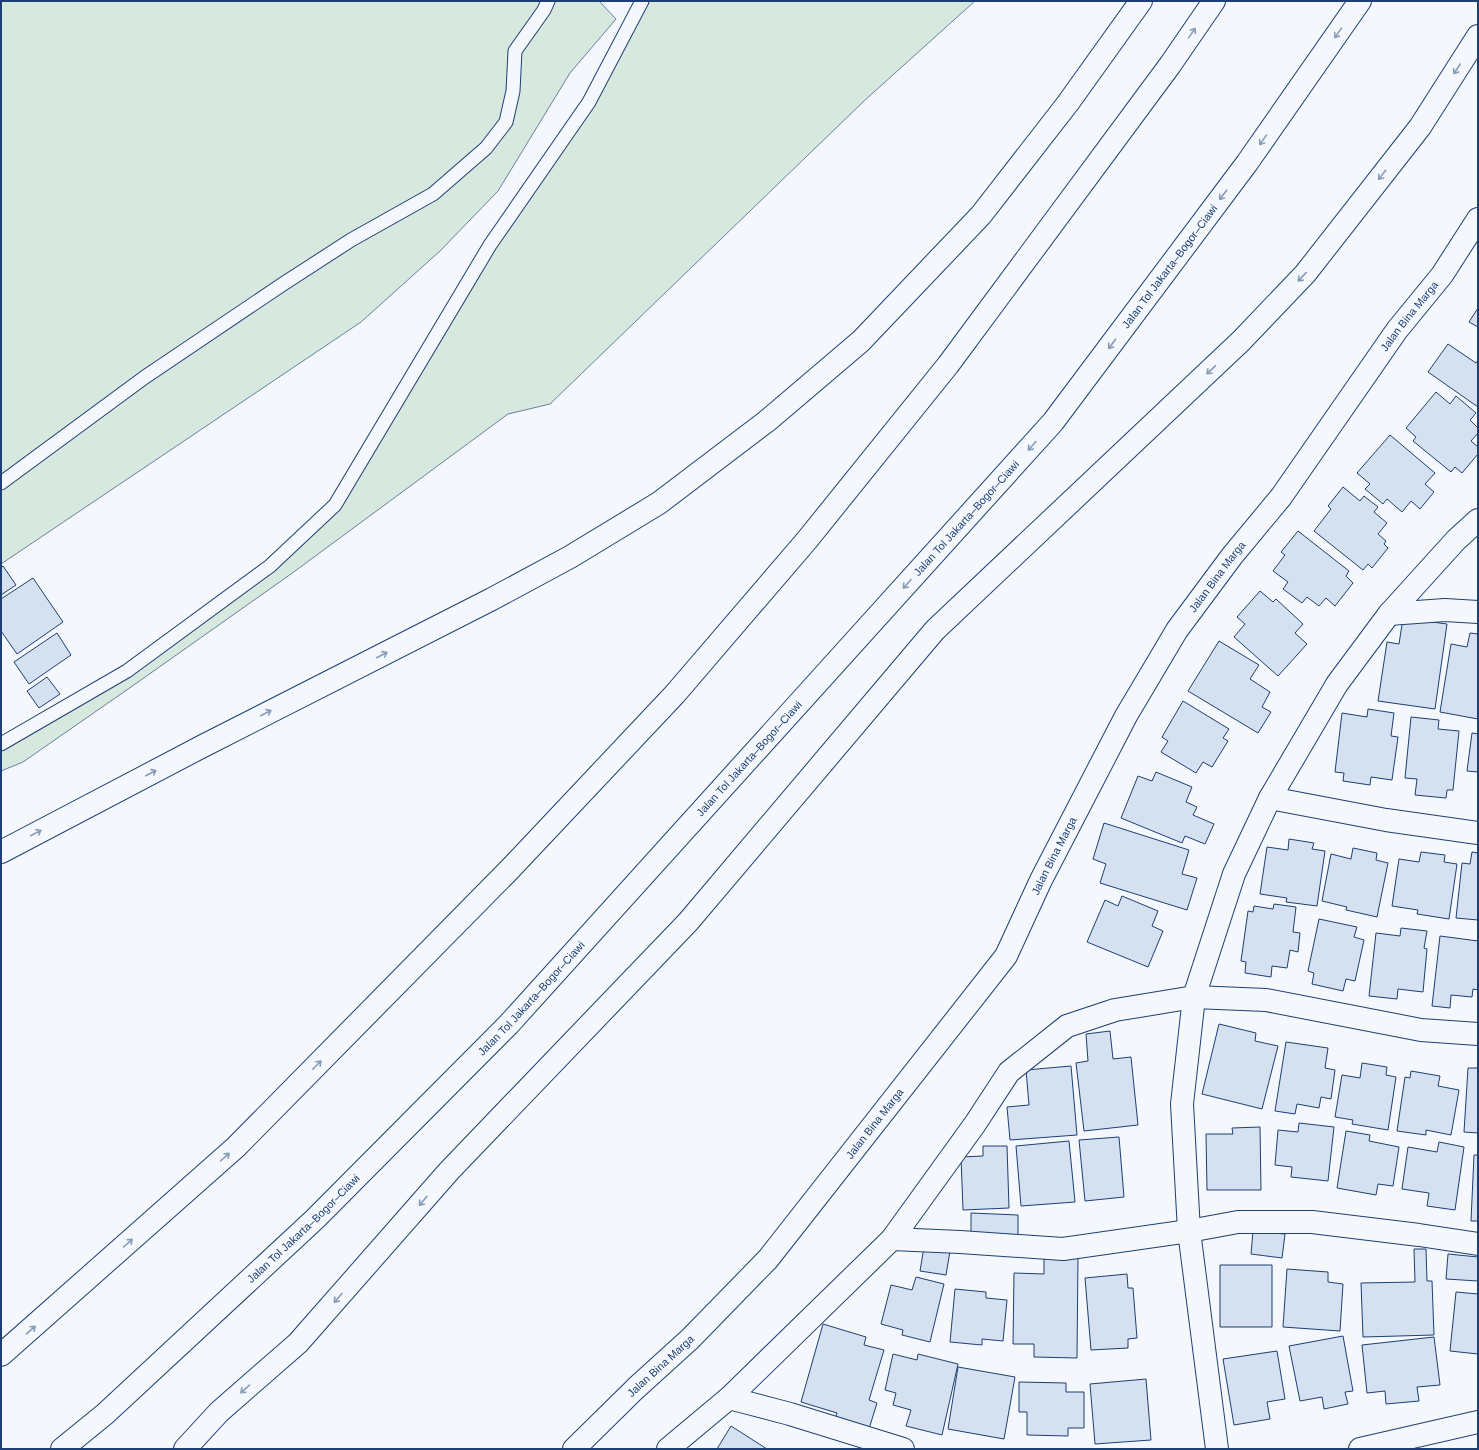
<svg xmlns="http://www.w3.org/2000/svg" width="1479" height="1450" font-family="Arial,sans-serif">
<rect width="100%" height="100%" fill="#f4f7fb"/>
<path fill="#d7e8df" stroke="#687fa3" d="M1,1H599L616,19L570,73L498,191L440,251L361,322L1,564Z
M637,1H975L864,101L550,404L508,414L291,574L131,687L23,762L1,771V744L127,671L274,562L335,505L490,245L589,102Z"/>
<path fill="#d5e0f0" stroke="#1d3f73" d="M1478,308V327L1469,322Z
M1448,344L1476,363L1478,360V407L1428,372Z
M1436,392L1450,404L1456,396L1476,413L1470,420L1478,428V433L1471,441L1478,447V454L1462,473L1455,467L1451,472L1413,441L1416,437L1406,428Z
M1390,435L1435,473L1425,484L1434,492L1420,509L1411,501L1402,512L1387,499L1383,504L1365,489L1370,484L1357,473Z
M1343,487L1360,501L1364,496L1378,507L1374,512L1387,523L1378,534L1386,541L1384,544L1388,548L1372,568L1368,564L1363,570L1314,531L1331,509L1328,506Z
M1298,531L1349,571L1346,576L1353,583L1335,606L1326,598L1319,606L1307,597L1302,603L1283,589L1288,582L1273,571L1285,555L1281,552Z
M3,566L16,585L1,595V568Z
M33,578L63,622L17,654L1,631V599Z
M1260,591L1273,602L1276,599L1303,624L1295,633L1307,644L1278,676L1234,637L1245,624L1237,617Z
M1403,618L1447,624L1435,709L1378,701L1387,642L1399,644Z
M57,633L71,655L29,684L14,662Z
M1470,633L1478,634V719L1440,712L1451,644L1467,647Z
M1219,641L1259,665L1250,679L1270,692L1262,707L1271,712L1258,733L1188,691Z
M47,677L60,694L39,708L27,691Z
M1183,701L1229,729L1223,738L1228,741L1212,767L1203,762L1196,773L1161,752L1168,741L1162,737Z
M1368,709L1394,713L1391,736L1398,737L1392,780L1371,777L1370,785L1343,781L1344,773L1335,772L1342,713L1367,717Z
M1411,717L1439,720L1438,729L1459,731L1453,790H1447L1446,798L1415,795L1417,779L1405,778Z
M1472,733L1478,734V772L1467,771Z
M1156,772L1192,787L1186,802L1197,807L1193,815L1214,824L1205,844L1185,836L1182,843L1121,818L1138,776L1152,781Z
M1104,823L1189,850L1182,874L1197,878L1187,910L1100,883L1106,864L1093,859Z
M1289,839L1314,843L1312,849L1325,851L1317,906L1286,902L1287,898L1260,894L1267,847L1288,850Z
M1353,848L1377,853L1376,860L1388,863L1377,917L1346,910L1347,907L1322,901L1331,854L1351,859Z
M1421,852L1445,855L1444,862L1457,864L1449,919L1417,914L1418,910L1392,906L1399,859L1419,862Z
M1472,852L1478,853V920L1456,918L1462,863L1470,864Z
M1122,896L1158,911L1152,926L1163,931L1148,967L1087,942L1105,900L1118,906Z
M1274,904L1296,907L1293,932L1300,933L1298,952L1290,950L1287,968L1272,966L1271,977L1245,973L1246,962L1241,961L1248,911L1253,912L1254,906L1273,909Z
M1319,919L1357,927L1354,937L1364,940L1355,981L1346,979L1343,991L1312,984L1314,973L1308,971Z
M1401,928L1427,931L1424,948L1427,949L1423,992L1398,989L1397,999L1369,996L1376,933L1400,936Z
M1440,936L1478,941V990L1473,989L1472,997L1451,995L1450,1008L1432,1006Z
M1219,1024L1256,1033L1255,1041L1278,1046L1262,1109L1202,1094Z
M1110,1031L1113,1059L1131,1057L1138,1125L1084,1131L1076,1063L1088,1061L1086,1034Z
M1286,1042L1328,1048L1325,1068L1335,1070L1331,1099L1321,1097L1319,1108L1297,1104L1295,1114L1275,1111Z
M1362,1063L1387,1067L1386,1075L1396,1077L1388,1130L1352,1124L1353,1120L1335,1117L1342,1075L1360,1078Z
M1071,1066L1077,1135L1010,1140L1007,1107L1029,1105L1026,1070Z
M1468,1068H1478V1133L1464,1132Z
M1411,1071L1440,1076L1438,1086L1459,1090L1451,1135L1426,1130V1135L1397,1131L1405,1077L1410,1078Z
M1299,1123L1334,1127L1328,1181L1291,1177L1292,1167L1275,1165L1278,1130L1298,1132Z
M1260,1127L1261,1190H1207L1206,1134H1233L1232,1128Z
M1346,1131L1370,1135L1369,1141L1399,1147L1393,1186L1378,1184L1376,1195L1337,1188Z
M1119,1137L1124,1197L1085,1201L1079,1140Z
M1069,1141L1075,1202L1021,1206L1016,1146Z
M1439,1142L1464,1147L1455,1210L1427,1206L1429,1193L1402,1189L1408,1147L1437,1152Z
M983,1146H1007L1009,1208L963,1210L961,1157L983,1156Z
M1474,1155H1478V1221H1471Z
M971,1213L1018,1215V1239L971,1238Z
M1253,1231L1285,1234L1282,1258L1251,1254Z
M925,1241L951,1245L946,1275L920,1271Z
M1414,1249H1426L1427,1281H1432L1434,1335L1363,1337L1361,1283L1415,1282Z
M1448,1254L1478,1257V1281L1446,1279Z
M1044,1255L1078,1256L1077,1358L1034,1357V1344H1013L1014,1273L1044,1274Z
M1220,1265H1272V1327H1220Z
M1287,1269L1328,1272V1282L1343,1284L1340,1331L1283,1327Z
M1127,1274L1128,1288H1133L1137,1338L1128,1339V1348L1091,1350L1085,1278Z
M916,1277L944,1284L930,1342L902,1335L903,1330L881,1324L891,1285L912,1290Z
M955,1289L986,1292V1298L1007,1300L1003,1341L982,1339V1345L950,1342Z
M1456,1292L1478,1294V1354L1450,1351Z
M823,1324L866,1337L864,1345L884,1350L869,1400L877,1403L868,1432L834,1422L837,1413L801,1402Z
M1343,1336L1353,1391L1345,1392L1348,1404L1324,1409L1322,1397L1300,1401L1289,1346Z
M1434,1337L1440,1385L1417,1387L1419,1401L1386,1404L1385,1391L1367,1393L1362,1345Z
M1277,1351L1285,1399L1267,1402L1270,1419L1234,1425L1223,1359Z
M893,1354L917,1360L918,1354L958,1364L942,1435L906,1426L911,1410L893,1405L896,1393L885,1390Z
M958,1367L1015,1377L1004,1439L948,1429Z
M1146,1379L1151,1440L1095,1444L1090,1384Z
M1019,1382L1066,1383V1392H1084V1428H1068V1436L1027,1435V1412H1019Z
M731,1426L767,1449H717Z"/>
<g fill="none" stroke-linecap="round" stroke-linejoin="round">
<defs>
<path id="lane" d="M1,483L145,377L283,284L351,240L433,194L486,148L506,122L513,91L515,51L544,10L548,1
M1,744L127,671L270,566L335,505L490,245L589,102L642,1"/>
<g id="street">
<path d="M1389,614L1445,610L1478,612"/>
<path d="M1270,798L1386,820L1478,833"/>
<path d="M892,1239L960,1242L1063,1249L1189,1231L1238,1222H1312L1419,1235L1478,1244"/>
<path d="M729,1398L790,1414L903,1449"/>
<path id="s1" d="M574,1449L636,1388L690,1339L768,1259L1006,956L1041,880L1126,716L1177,630L1232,556L1281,497L1397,330L1442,275L1478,219"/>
<path d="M668,1449L729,1398L892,1239L975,1124L1009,1072L1067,1026L1115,1010L1194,997L1266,1000L1421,1030L1478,1034"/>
<path d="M1217,1449L1189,1231L1182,1104L1194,997L1234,874L1270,798L1337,684L1389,614L1456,540L1478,520"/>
<path d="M1360,1449L1478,1422"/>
</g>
<g id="highway">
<path d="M1,852L203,746L492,599L570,557L659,503L767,421L861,341L981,215L1068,103L1141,1"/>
<path d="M1,1355L236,1147L511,868L675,694L807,540L948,365L1170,65L1214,1"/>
<path id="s2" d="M62,1449L105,1414L315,1219L509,1024L1053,422L1247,163L1360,1"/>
<path d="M185,1449L219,1412L298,1343L449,1171L688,922L935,630L1241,341L1305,274L1420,127L1478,36"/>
</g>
</defs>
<use href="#lane" stroke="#1d3f73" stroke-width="15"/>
<use href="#street" stroke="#1d3f73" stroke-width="24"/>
<use href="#highway" stroke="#1d3f73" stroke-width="24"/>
<use href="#lane" stroke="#f4f7fb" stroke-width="13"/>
<use href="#street" stroke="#f4f7fb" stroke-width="22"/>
<use href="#highway" stroke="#f4f7fb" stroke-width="22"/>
</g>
<defs><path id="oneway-shaft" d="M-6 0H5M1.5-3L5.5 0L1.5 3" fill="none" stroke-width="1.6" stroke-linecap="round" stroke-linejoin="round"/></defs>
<g stroke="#889bb7">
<use href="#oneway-shaft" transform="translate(1192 33) rotate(-55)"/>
<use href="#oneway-shaft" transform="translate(1338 33) rotate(125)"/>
<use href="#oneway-shaft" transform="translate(1457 69) rotate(123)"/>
<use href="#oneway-shaft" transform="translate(1263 140) rotate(125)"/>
<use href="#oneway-shaft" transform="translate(1382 175) rotate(128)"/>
<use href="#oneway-shaft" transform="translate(1223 195) rotate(127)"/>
<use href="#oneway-shaft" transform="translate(1302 277) rotate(133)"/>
<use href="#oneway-shaft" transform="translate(1112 344) rotate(127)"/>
<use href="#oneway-shaft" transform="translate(1211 370) rotate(137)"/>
<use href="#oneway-shaft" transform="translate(1032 446) rotate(132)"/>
<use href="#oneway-shaft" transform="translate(907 584) rotate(132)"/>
<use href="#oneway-shaft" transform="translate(382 655) rotate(-27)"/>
<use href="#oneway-shaft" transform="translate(266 713) rotate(-27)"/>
<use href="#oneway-shaft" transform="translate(151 773) rotate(-28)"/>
<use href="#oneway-shaft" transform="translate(36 833) rotate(-28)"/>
<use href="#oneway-shaft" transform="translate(317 1065) rotate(-45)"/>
<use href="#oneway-shaft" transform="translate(225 1157) rotate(-42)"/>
<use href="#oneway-shaft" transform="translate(423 1201) rotate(131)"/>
<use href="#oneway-shaft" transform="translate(128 1243) rotate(-42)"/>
<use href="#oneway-shaft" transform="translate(338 1298) rotate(131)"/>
<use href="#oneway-shaft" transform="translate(31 1330) rotate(-41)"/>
<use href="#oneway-shaft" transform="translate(245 1389) rotate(139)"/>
</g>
<g text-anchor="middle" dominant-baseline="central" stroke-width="3" stroke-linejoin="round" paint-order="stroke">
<g font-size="11" fill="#1d3f73" stroke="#f4f7fb">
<text stroke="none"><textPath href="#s2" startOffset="1623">Jalan Tol Jakarta–Bogor–Ciawi</textPath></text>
<text stroke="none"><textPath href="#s1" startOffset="1416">Jalan Bina Marga</textPath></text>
<text stroke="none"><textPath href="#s2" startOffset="1299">Jalan Tol Jakarta–Bogor–Ciawi</textPath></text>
<text stroke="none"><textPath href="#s1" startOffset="1092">Jalan Bina Marga</textPath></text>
<text stroke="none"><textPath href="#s2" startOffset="975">Jalan Tol Jakarta–Bogor–Ciawi</textPath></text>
<text stroke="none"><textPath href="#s1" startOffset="768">Jalan Bina Marga</textPath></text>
<text stroke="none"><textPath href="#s2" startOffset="651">Jalan Tol Jakarta–Bogor–Ciawi</textPath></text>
<text stroke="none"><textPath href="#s1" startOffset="444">Jalan Bina Marga</textPath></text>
<text stroke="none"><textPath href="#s2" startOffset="327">Jalan Tol Jakarta–Bogor–Ciawi</textPath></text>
<text stroke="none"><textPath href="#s1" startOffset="120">Jalan Bina Marga</textPath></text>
</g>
</g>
<rect width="1479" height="1450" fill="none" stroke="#1d3f73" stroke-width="4"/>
</svg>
